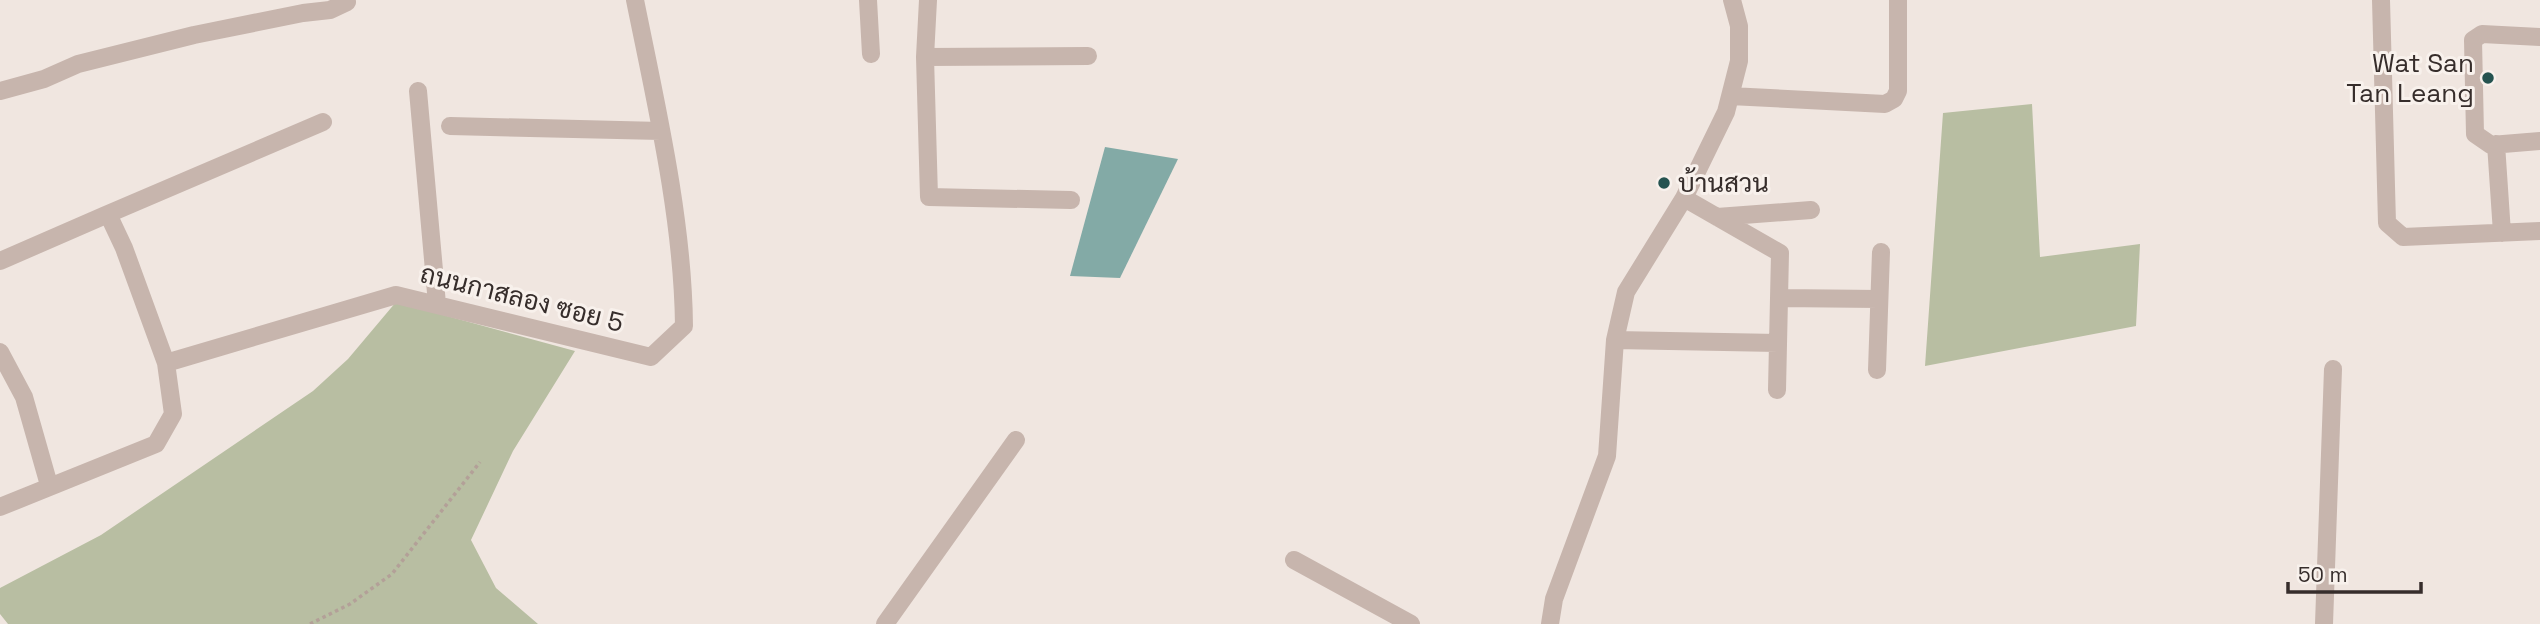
<svg xmlns="http://www.w3.org/2000/svg" width="2540" height="624" font-family="'Space Grotesk',Sarabun,sans-serif">
<rect width="100%" height="100%" fill="#f0e6e0"/>
<path fill="#b8bea2" d="M2032,104L2040,257L2140,244L2136,326L1925,366L1943,113Z
M396,302L575,351L513,451L471,540L496,588L538,624H8L0,614V588L101,535L313,391L348,359Z"/>
<path fill="#83aaa6" d="M1105,147L1178,159L1120,278L1070,276Z"/>
<g fill="none" stroke-linecap="round" stroke-linejoin="round">
<path stroke="#b3a098" stroke-width="3.5" stroke-dasharray="3.5 3.5" stroke-linecap="butt" d="M310,624L350,604L392,574L480,462"/>
<path stroke="#c7b5ad" stroke-width="18" d="M868,0L871,54
M928,0L925,57L929,197L1071,200
M2381,0L2387,223L2403,237L2540,231
M2540,37L2482,34L2473,40L2475,134L2491,145L2540,141
M925,57L1088,56
M0,91L44,79L78,64L194,35L303,13L330,10L347,2
M418,91L437,304
M1730,96L1885,104L1894,99L1898,91V0
M450,126L661,131
M2496,144L2502,233
M1684,198L1780,253L1777,390
M108,214L323,122
M1717,217L1811,210
M0,261L108,214L124,248L166,363L396,295L651,357L684,326C683,219 656,104 635,0
M1779,298L1879,299
M1615,340L1778,343
M0,352L24,397L49,485
M1877,370L1881,252
M0,507L156,444L173,414L166,363
M1294,560L1411,624
M885,624L1016,440
M1550,624L1554,599L1607,456L1615,340L1626,292L1684,198L1726,112L1739,61V26L1732,0
M2324,624L2333,369"/>
</g>
<g fill="#255350" stroke="#f8f1ec" stroke-width="2.5">
<circle cx="2488" cy="78" r="7"/>
<circle cx="1664" cy="183" r="7"/>
</g>
<g text-anchor="middle" dominant-baseline="central" stroke-width="6" stroke-linejoin="round" paint-order="stroke">
<g font-size="26" fill="#362d2b" stroke="#f8f1ec" text-anchor="end">
<text x="2474" y="63">Wat San<tspan x="2474" dy="30">Tan Leang</tspan></text>
<text x="1678" y="183" text-anchor="start">บ้านสวน</text>
</g>
<g font-size="26" fill="#362d2b" stroke="#f8f1ec">
<text transform="translate(522 298) rotate(14)">ถนนกาสลอง ซอย 5</text>
</g>
</g>
<path d="M2288 582v10h133v-10" fill="none" stroke="#362d2b" stroke-width="3.5"/>
<text x="2298" y="582" font-size="21" fill="#362d2b" stroke="#f8f1ec" stroke-width="5" paint-order="stroke">50 m</text>
</svg>
